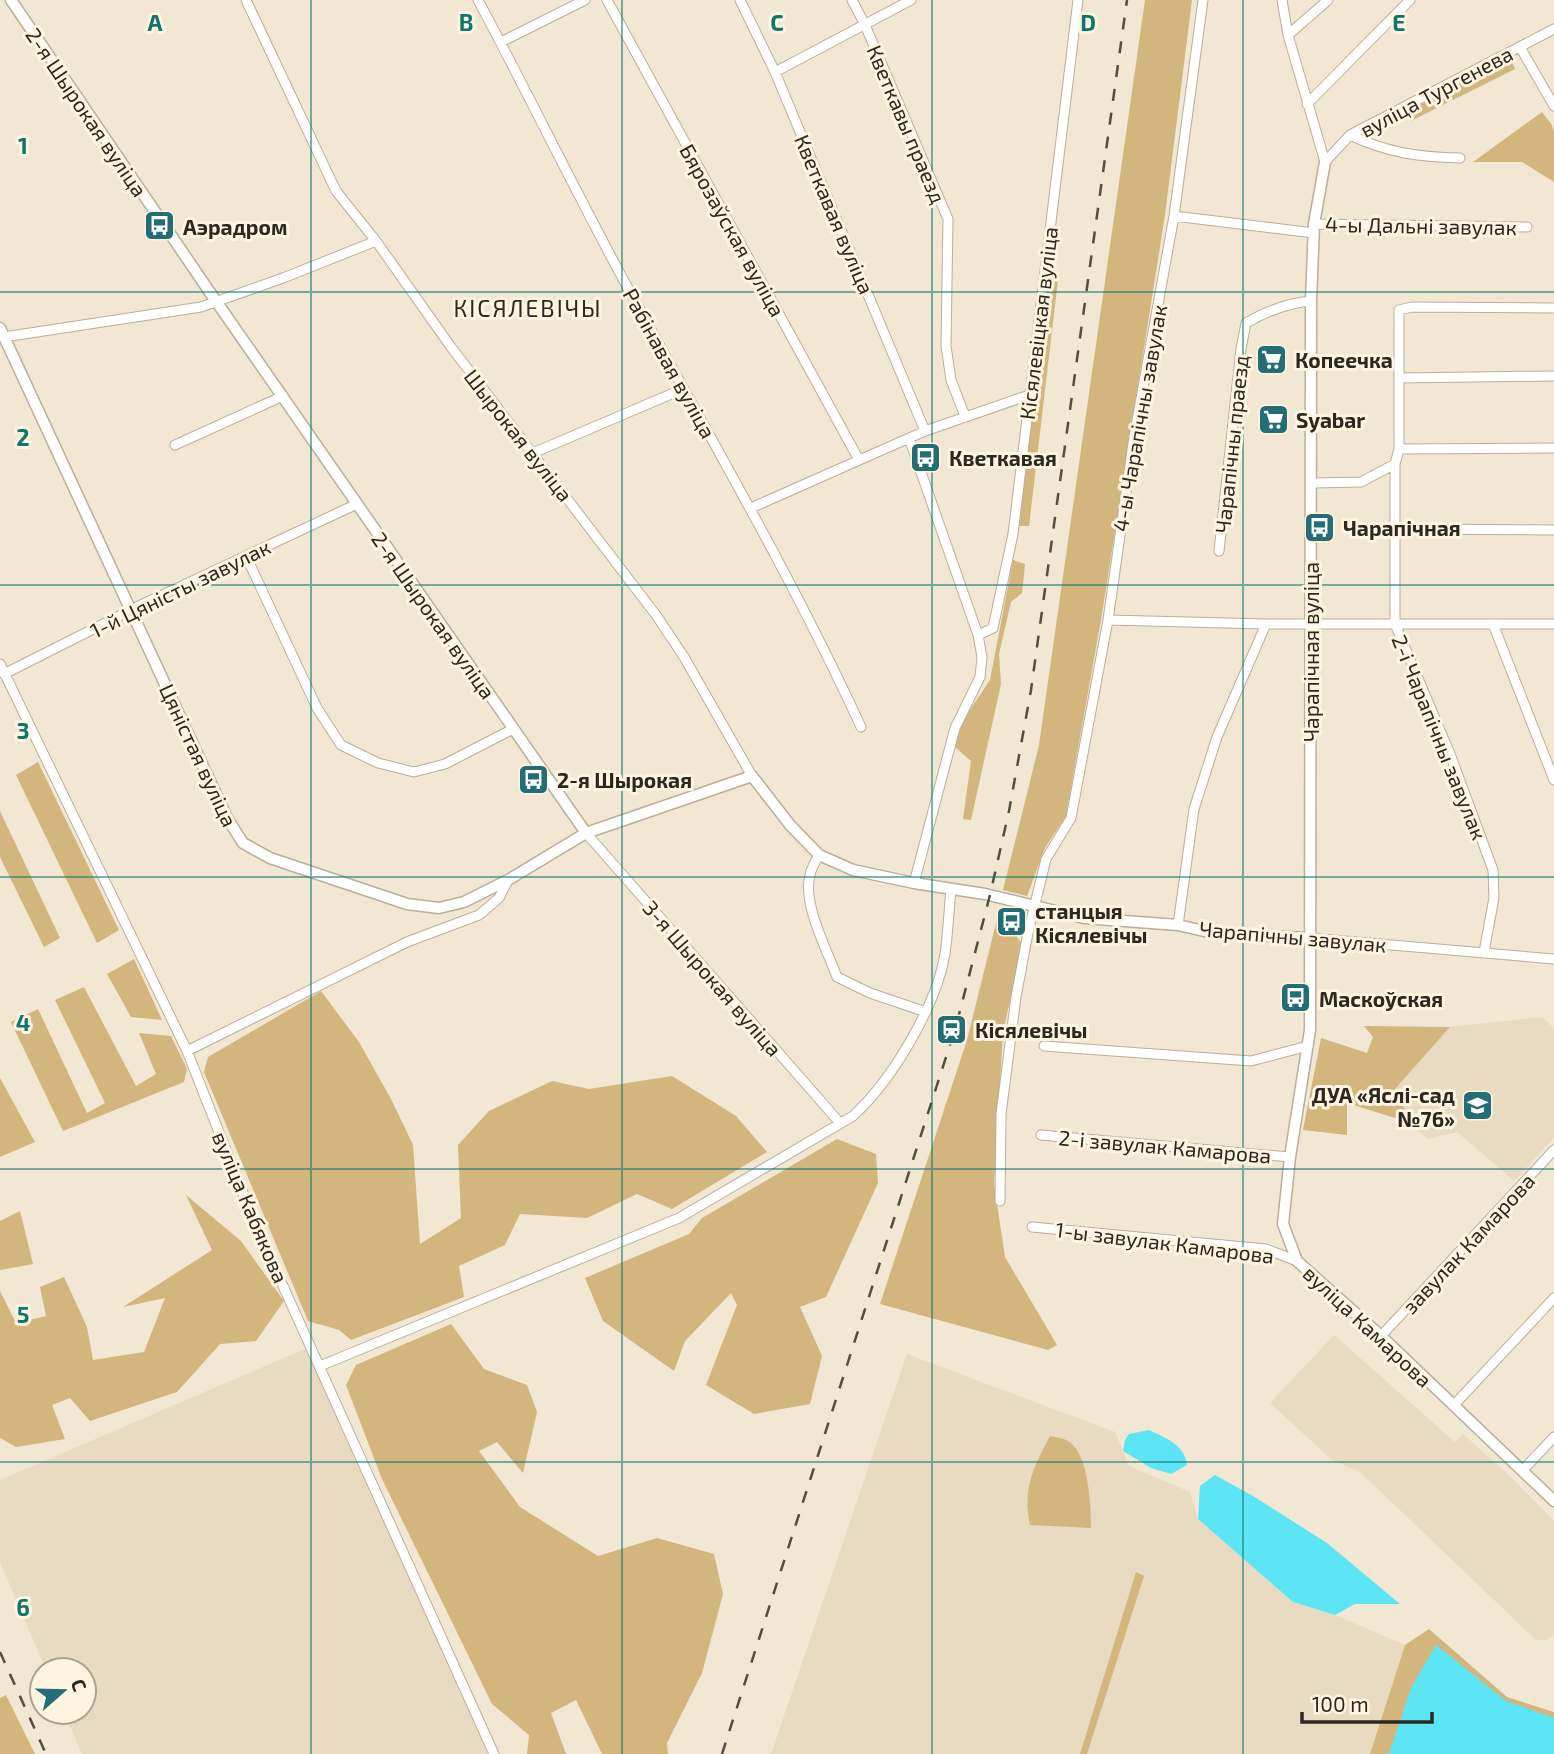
<svg xmlns="http://www.w3.org/2000/svg" width="1554" height="1754" font-family="'Exo 2',sans-serif">
<rect width="100%" height="100%" fill="#f1e7d2"/>
<path fill="#e9dbc1" d="M1542,1017L1554,1028V1138L1514,1181L1457,1132L1427,1139L1411,1123L1395,1089L1450,1027Z
M1334,1335L1455,1442L1463,1434L1512,1478L1554,1521V1635L1546,1640H1536L1360,1472L1332,1460L1270,1403Z
M307,1348L489,1754H82L64,1712H84V1670H46L0,1562V1480Z
M907,1354L1115,1432L1129,1466L1190,1492L1198,1519L1293,1602L1335,1615L1405,1645L1370,1754H771Z"/>
<path fill="#d2b67e" d="M1145,0H1192L1165,215L1102,614L1066,816L1045,848L1027,896L1003,890L1039,745Z
M1510,57L1515,69L1411,121L1407,112Z
M1542,112L1552,125L1554,132V182L1522,162H1473Z
M1047,279L1058,280L1029,526H1019Z
M1013,560L1025,564L1022,593L1011,602L999,654L1001,684L971,820L963,819L971,761L955,747L963,720L990,680Z
M38,762L119,930L97,943L16,775Z
M0,811L60,938L44,947L0,857Z
M999,911L1022,944L1003,1033L994,1184L1005,1257L1057,1345L1048,1350L880,1304L967,1040Z
M134,959L162,1020L131,1017L107,974Z
M84,987L136,1086L156,1074L139,1033L171,1036L187,1069L184,1082L63,1131L11,1022L38,1009L87,1113L105,1103L55,1000Z
M321,991L359,1042L391,1099L413,1145L420,1244L461,1218L458,1145L489,1111L552,1081L589,1089L672,1076L736,1116L767,1152L672,1209L637,1194L587,1218L520,1214L505,1245L459,1266L464,1297L351,1340L339,1330L308,1321L204,1072L208,1057Z
M1364,1026L1450,1027L1395,1089L1411,1123L1347,1103V1135L1303,1130L1321,1038L1367,1053L1373,1037Z
M0,1078L35,1142L0,1157Z
M837,1139L876,1154L878,1183L826,1297L800,1307L822,1356L810,1404L754,1414L706,1385L737,1305L731,1293L685,1341L674,1371L603,1321L585,1278L689,1234L702,1218Z
M186,1195L241,1241L284,1301L256,1341L220,1344L177,1392L90,1421L70,1398L52,1405L65,1439L16,1447L0,1438V1291L16,1323L46,1316L40,1287L64,1277L87,1327L93,1360L144,1352L165,1298L123,1307L212,1250Z
M20,1211L33,1264L0,1270V1221Z
M451,1324L484,1369L527,1385L537,1412L523,1473L497,1442L479,1451L520,1507L598,1556L657,1538L714,1554L723,1594L702,1673L667,1743L668,1754H602L576,1700L551,1713L566,1754H527L529,1735L492,1704L382,1479L346,1385L356,1365Z
M1050,1436C1055,1437 1062,1438 1066,1440C1089,1450 1091,1506 1091,1528L1030,1525C1022,1489 1034,1466 1050,1436Z
M1136,1572L1144,1576L1087,1754H1080Z
M1429,1629L1507,1697L1554,1712V1754H1370L1405,1645Z
M6,1695L35,1754H0V1698Z"/>
<path fill="#5ce6f5" d="M1149,1430C1166,1438 1185,1445 1187,1465L1171,1474L1151,1468L1123,1451L1125,1440L1129,1434Z
M1215,1475L1253,1496L1327,1543L1400,1604H1355L1335,1615L1293,1602L1198,1519L1200,1486Z
M1436,1645L1506,1701L1554,1718V1754H1389L1411,1688Z"/>
<g fill="none" stroke-linecap="round" stroke-linejoin="round">
<defs>
<path id="minor" d="M246,0L336,191L376,241L451,347L656,615L684,657L752,776
M478,0C530,97 577,195 630,292C709,436 792,577 861,727
M607,0L859,460
M740,0L775,72L925,431
M852,0L865,25L948,219L946,346L951,380L965,416
M1282,0L1288,35L1325,162L1350,135L1554,29
M1288,35L1328,0
M501,42L585,0
M1520,47L1554,106
M775,72L911,0
M1307,104L1410,0
M1350,135C1388,153 1419,157 1460,158
M1174,216L1314,233
M1314,224L1527,227
M4,337L201,307L283,278L376,241
M1399,378L1554,376
M909,438L978,635L982,657L980,677L955,728L914,883
M175,445L283,396
M1399,449L1554,448
M533,453L683,389
M1312,483L1361,482L1395,464
M751,508L925,431L1029,395
M1396,529L1554,530
M1219,551L1241,349L1246,323C1267,311 1287,303 1311,301
M246,556L317,708L341,745L378,763L414,772L445,764L513,729
M1108,620L1266,624H1554
M1493,624L1554,780
M978,635L993,628L1013,534L1078,0
M0,664L187,1051L256,1226L494,1754
M4,674L143,604L357,504
M586,833L840,1123
M819,855C816,861 811,868 810,875C802,903 827,950 837,977L870,993L926,1012
M1178,925L1194,809L1217,737L1266,624
M1310,938L1554,959
M1484,952L1494,898L1493,870L1450,754L1395,624V464L1399,449V310L1412,307L1554,308
M1044,1046L1251,1061L1308,1046
M187,1051L407,942L479,915L499,898L508,880
M1041,1135L1290,1157
M1000,1201L1001,1114L1016,997L1028,933L1046,859L1071,818L1108,620L1134,437L1174,216L1203,0
M1032,1227L1266,1249L1297,1261
M1381,1336L1554,1150
M320,1366L679,1218L853,1116C892,1080 936,1007 945,954C948,932 949,910 951,889
M1454,1405L1554,1298
M1523,1470L1554,1437"/>
<path id="tertiary" d="M11,0L209,291L586,833
M1325,162L1314,224L1311,301L1310,1030L1290,1157L1283,1224L1297,1261L1381,1336L1554,1501
M0,328L227,818L243,843L270,858L407,904L439,908L464,902L508,880L586,833L752,776L790,825L819,855L853,870L914,883L985,894L1084,918L1178,925L1217,934L1310,938"/>
</defs>
<use href="#minor" stroke="#b9af9b" stroke-width="11"/>
<use href="#tertiary" stroke="#b9af9b" stroke-width="13"/>
<use href="#minor" stroke="#fff" stroke-width="9"/>
<use href="#tertiary" stroke="#fff" stroke-width="10"/>
<path stroke="#534e43" stroke-width="2.5" stroke-dasharray="12 12" stroke-linecap="butt" d="M0,1652L46,1754
M722,1754L956,1026L990,895L1009,811L1031,690L1127,0"/>
</g>
<path fill="none" stroke="#0f766e" stroke-width="2" stroke-opacity="0.55" d="M311,0V1754M622,0V1754M932,0V1754M1243,0V1754M0,292H1554M0,585H1554M0,877H1554M0,1169H1554M0,1462H1554"/>
<defs>
<symbol id="bus-square" viewBox="-11 -11 22 22"><rect x="-9" y="-9" width="18" height="18" rx="4" fill="#236d75" stroke="#fff4df"/><path d="M-5-6H5V4H4V6H2V4H-2V6H-4V4H-5ZM-3.5-4V0h7V-4ZM-3.5 1.2v1.5H-2V1.2ZM2 1.2v1.5H3.5V1.2Z" fill="#fff"/></symbol>
<symbol id="supermarket-square" viewBox="-11 -11 22 22"><rect x="-9" y="-9" width="18" height="18" rx="4" fill="#236d75" stroke="#fff4df"/><path d="M-6-5.5h2.5l.6 2H6L4.5 2H-2.5L-4.4-4H-6ZM-1.5 3.2a1.3 1.3 0 1 0 .1 0ZM3 3.2a1.3 1.3 0 1 0 .1 0Z" fill="#fff"/></symbol>
<symbol id="station-square" viewBox="-11 -11 22 22"><rect x="-9" y="-9" width="18" height="18" rx="4" fill="#236d75" stroke="#fff4df"/><path d="M-3-6H3Q5-6 5-4V2Q5 4 3 4L4.5 6H3L1.5 4h-3L-3 6H-4.5L-3 4Q-5 4-5 2V-4Q-5-6-3-6ZM-3.5-4v3h7v-3ZM-3.5 1v1.5H-2V1ZM2 1v1.5H3.5V1Z" fill="#fff"/></symbol>
<symbol id="school-square" viewBox="-11 -11 22 22"><rect x="-9" y="-9" width="18" height="18" rx="4" fill="#236d75" stroke="#fff4df"/><path d="M0-5L7-2L0 1L-7-2ZM-4 1L0 2.5L4 1V4Q0 6-4 4Z" fill="#fff"/></symbol>
</defs>
<g fill-rule="evenodd">
<use href="#bus-square" x="142" y="208" width="35" height="35"/>
<use href="#supermarket-square" x="1254" y="342" width="35" height="35"/>
<use href="#supermarket-square" x="1256" y="402" width="35" height="35"/>
<use href="#bus-square" x="908" y="440" width="35" height="35"/>
<use href="#bus-square" x="1302" y="510" width="35" height="35"/>
<use href="#bus-square" x="516" y="762" width="35" height="35"/>
<use href="#bus-square" x="994" y="904" width="35" height="35"/>
<use href="#bus-square" x="1278" y="980" width="35" height="35"/>
<use href="#station-square" x="934" y="1012" width="35" height="35"/>
<use href="#school-square" x="1460" y="1088" width="35" height="35"/>
</g>
<g text-anchor="middle" dominant-baseline="central" stroke-width="6" stroke-linejoin="round" paint-order="stroke">
<g font-size="21" fill="#2c2820" stroke="#fff4df">
<text transform="translate(1436 91) rotate(-28)">вуліца Тургенева</text>
<text transform="translate(87 112) rotate(56)">2-я Шырокая вуліца</text>
<text transform="translate(907 124) rotate(67)">Кветкавы праезд</text>
<text transform="translate(835 214) rotate(67)">Кветкавая вуліца</text>
<text transform="translate(1421 225) rotate(1)">4-ы Дальні завулак</text>
<text transform="translate(733 230) rotate(61)">Бярозаўская вуліца</text>
<text transform="translate(1038 323) rotate(-83)">Кісялевіцкая вуліца</text>
<text transform="translate(670 363) rotate(61)">Рабінавая вуліца</text>
<text transform="translate(1139 418) rotate(-80)">4-ы Чарапічны завулак</text>
<text transform="translate(519 435) rotate(52)">Шырокая вуліца</text>
<text transform="translate(1231 444) rotate(-84)">Чарапічны праезд</text>
<text transform="translate(180 588) rotate(-26)">1-й Цяністы завулак</text>
<text transform="translate(434 615) rotate(55)">2-я Шырокая вуліца</text>
<text transform="translate(1310 652) rotate(-90)">Чарапічная вуліца</text>
<text transform="translate(1440 737) rotate(68)">2-і Чарапічны завулак</text>
<text transform="translate(199 755) rotate(65)">Цяністая вуліца</text>
<text transform="translate(1293 936) rotate(5)">Чарапічны завулак</text>
<text transform="translate(713 978) rotate(49)">3-я Шырокая вуліца</text>
<text transform="translate(1165 1146) rotate(5)">2-і завулак Камарова</text>
<text transform="translate(251 1207) rotate(67)">вуліца Кабякова</text>
<text transform="translate(1165 1242) rotate(7)">1-ы завулак Камарова</text>
<text transform="translate(1468 1243) rotate(-47)">завулак Камарова</text>
<text transform="translate(1368 1326) rotate(43)">вуліца Камарова</text>
</g>
<g font-size="21" font-weight="bold" fill="#2c2820" stroke="#fff4df" text-anchor="start">
<text x="183" y="226">Аэрадром</text>
<text x="1295" y="359">Копеечка</text>
<text x="1296" y="419">Syabar</text>
<text x="949" y="457">Кветкавая</text>
<text x="1343" y="527">Чарапічная</text>
<text x="557" y="779">2-я Шырокая</text>
<text x="1035" y="910">станцыя<tspan x="1035" dy="24">Кісялевічы</tspan></text>
<text x="1319" y="998">Маскоўская</text>
<text x="975" y="1029">Кісялевічы</text>
<text x="1455" y="1094" text-anchor="end">ДУА «Яслі-сад<tspan x="1455" dy="24">№76»</tspan></text>
</g>
<g font-size="23" letter-spacing="2" fill="#2c2820" stroke="#fff4df">
<text x="528" y="308">КІСЯЛЕВІЧЫ</text>
</g>
</g>
<g font-size="23" text-anchor="middle" font-weight="bold" fill="#0f766e" stroke="#fff4df" stroke-width="6" stroke-linejoin="round" paint-order="stroke">
<text x="155" y="31">A</text>
<text x="466" y="31">B</text>
<text x="777" y="31">C</text>
<text x="1088" y="31">D</text>
<text x="1399" y="31">E</text>
<text x="23" y="154">1</text>
<text x="23" y="446">2</text>
<text x="23" y="739">3</text>
<text x="23" y="1031">4</text>
<text x="23" y="1323">5</text>
<text x="23" y="1616">6</text>
</g>
<g transform="translate(63 1691) rotate(70)"><circle r="33" fill="#fff4df" stroke="#aba293" stroke-width="2"/>
<path d="M0-5L12 26L0 18L-12 26Z" fill="#236d75"/>
<text y="-10" font-size="19" font-weight="bold" text-anchor="middle" fill="#2c2820">С</text>
</g>
<path d="M1302 1712v10h130v-10" fill="none" stroke="#2c2820" stroke-width="3.5"/>
<text x="1312" y="1712" font-size="21" fill="#2c2820" stroke="#fff4df" stroke-width="5" paint-order="stroke">100 m</text>
</svg>
